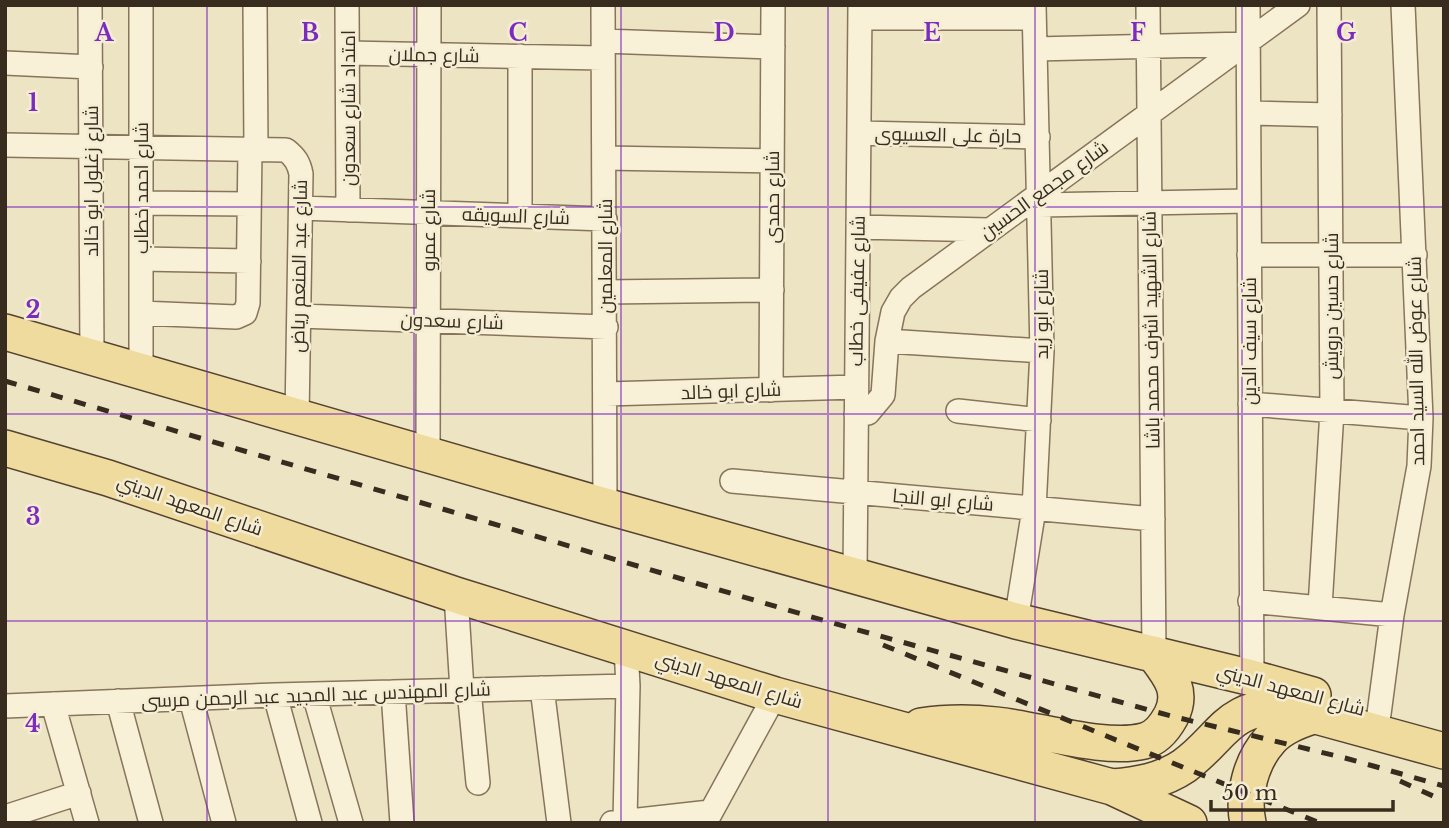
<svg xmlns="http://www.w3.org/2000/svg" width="1449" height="828" font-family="'Libre Baskerville',Cairo,serif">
<rect width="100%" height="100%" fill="#ede4c4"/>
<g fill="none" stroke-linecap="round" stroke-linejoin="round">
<defs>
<path id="street" d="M90,5L92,357
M255,5L256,150
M347,5L348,210
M603,5L605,506
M1148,5L1154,654
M1248,5L1252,678
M860,18H1034
M603,41L773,47
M1035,49L1248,44
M348,53L603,58
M5,63L91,67
M1249,113L1330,115
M859,133L1038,137
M5,145L286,150C295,157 299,163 301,174L297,417
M604,158L772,161
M141,203L249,204
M1040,205L1248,201
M301,208L605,219
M520,216V56
M858,227L989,230
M1249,255H1415
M141,259L249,261
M605,292L772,290
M141,313L236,317L245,313L248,303L250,149
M299,316L606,327
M887,341L1042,351
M141,371V5
M771,390L773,5
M606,394L856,387
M1250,404L1421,418
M958,411L1039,420
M856,414L868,413L883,395L887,341L893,312L901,298L911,288L1298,5
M428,455L429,5
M732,481L1153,519
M855,576L860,5
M456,595L462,690
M1250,601L1392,615
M1320,607L1332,411L1329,5
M1016,621L1034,509L1042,351L1034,5
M542,688L559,823
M469,690L478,783
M393,692L402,823
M314,694L351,823
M275,695L310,823
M191,699L224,823
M118,701L151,823
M53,704L87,823
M5,706L275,695L628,686
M1379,714L1392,615L1419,466L1421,418L1403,5
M5,817L79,793
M625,821L628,686L626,648
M612,823L710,812
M705,823L775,695"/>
<path id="primary" d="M5,332L605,506L1016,621L1252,678L1313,695
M5,448L108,478L456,595L775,695L1112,787C1137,785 1162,781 1184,766C1224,737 1227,704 1287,708L1444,751
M921,726C947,722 970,722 996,725C1037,729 1105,751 1144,741C1157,738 1165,727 1171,716C1184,691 1169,674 1154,654
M1112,787L1189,823
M1248,823C1242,795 1251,761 1270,740C1281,727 1298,721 1313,716"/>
</defs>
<use href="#street" stroke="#87755b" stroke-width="26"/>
<use href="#primary" stroke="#55432f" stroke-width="38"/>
<use href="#street" stroke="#f8f0d7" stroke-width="23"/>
<use href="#primary" stroke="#efdb9d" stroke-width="35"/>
<path stroke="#372c1e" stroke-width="5" stroke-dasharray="12 12" stroke-linecap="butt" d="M5,381L829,622L1171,716L1345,758L1444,786
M883,645L1320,823
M1400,781L1444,801"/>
</g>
<path fill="none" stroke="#7b2cbf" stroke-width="2" stroke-opacity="0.55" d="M207,5V823M414,5V823M621,5V823M828,5V823M1035,5V823M1242,5V823M5,207H1444M5,414H1444M5,621H1444"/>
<g text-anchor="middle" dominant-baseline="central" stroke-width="5" stroke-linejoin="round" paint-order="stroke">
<g font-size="19" fill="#372c1e" stroke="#f4edd3">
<text transform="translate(434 55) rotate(1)">شارع جملان</text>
<text transform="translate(348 108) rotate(-90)">امتداد شارع سعدون</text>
<text transform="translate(948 135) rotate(1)">حارة على العسيوى</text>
<text transform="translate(91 181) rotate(-90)">شارع زغلول ابو خالد</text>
<text transform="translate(141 188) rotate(-90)">شارع احمد خطاب</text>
<text transform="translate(1044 190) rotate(-36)">شارع مجمع الحسين</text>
<text transform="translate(772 197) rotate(-90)">شارع حمدى</text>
<text transform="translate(516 216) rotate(2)">شارع السويقه</text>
<text transform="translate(428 230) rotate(-90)">شارع عمرو</text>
<text transform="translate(605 256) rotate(-90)">شارع المعلمين</text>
<text transform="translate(299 266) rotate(-89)">شارع عبد المنعم رياض</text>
<text transform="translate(857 291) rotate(-89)">شارع عفيفى خطاب</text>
<text transform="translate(1331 306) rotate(-90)">شارع حسين درويش</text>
<text transform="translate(1041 314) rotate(-90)">شارع ابو زيد</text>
<text transform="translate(452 321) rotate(2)">شارع سعدون</text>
<text transform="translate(1151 330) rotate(-91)">شارع الشهيد اشرف محمد باشا</text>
<text transform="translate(1249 341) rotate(-90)">شارع سيف الدين</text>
<text transform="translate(1416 361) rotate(-91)">شارع عوض الله السيد احمد</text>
<text transform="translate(731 391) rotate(-2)">شارع ابو خالد</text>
<text transform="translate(943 500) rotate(5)">شارع ابو النجا</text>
<text transform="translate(190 505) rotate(19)">شارع المعهد الديني</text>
<text transform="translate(729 680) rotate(17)">شارع المعهد الديني</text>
<text transform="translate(1291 690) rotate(15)">شارع المعهد الديني</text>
<text transform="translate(316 695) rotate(-2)">شارع المهندس عبد المجيد عبد الرحمن مرسى</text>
</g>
</g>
<g font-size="23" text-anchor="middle" font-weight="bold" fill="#7b2cbf" stroke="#f4edd3" stroke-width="5" stroke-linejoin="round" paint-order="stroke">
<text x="104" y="41">A</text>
<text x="310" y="41">B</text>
<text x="518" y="41">C</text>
<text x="724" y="41">D</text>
<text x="932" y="41">E</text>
<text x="1138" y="41">F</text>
<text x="1346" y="41">G</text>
<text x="33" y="111">1</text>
<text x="33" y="318">2</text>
<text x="33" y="525">3</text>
<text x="33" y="732">4</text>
</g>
<rect width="1449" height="828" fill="none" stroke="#372c1e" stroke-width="14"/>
<path d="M1211 800v10h182v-10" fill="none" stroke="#372c1e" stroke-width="3.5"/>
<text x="1222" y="800" font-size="21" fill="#372c1e" stroke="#f4edd3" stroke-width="5" paint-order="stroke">50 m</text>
</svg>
